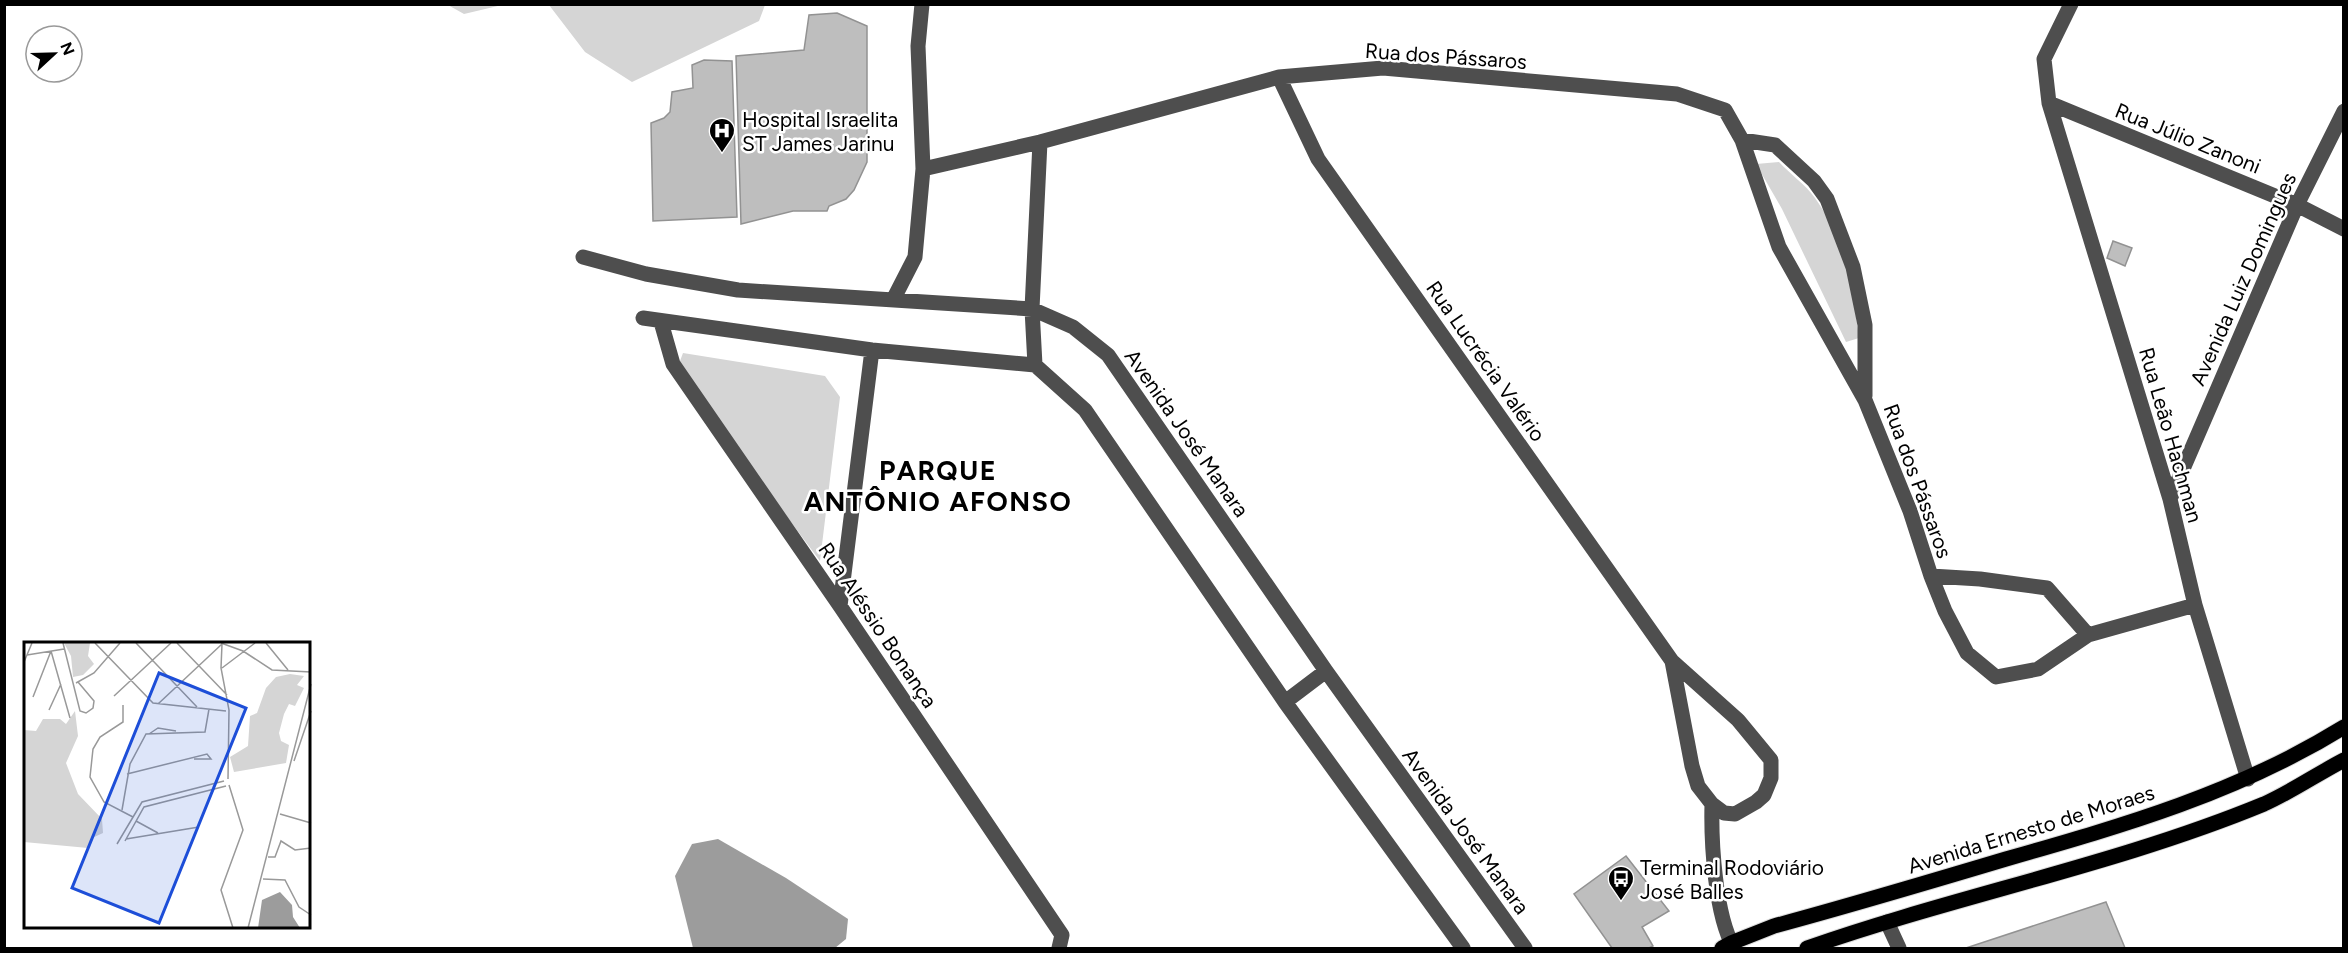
<svg xmlns="http://www.w3.org/2000/svg" width="2348" height="953" font-family="Figtree,sans-serif">
<rect width="100%" height="100%" fill="#fff"/>
<path fill="#d5d5d5" d="M448,5H502L464,14Z
M549,5H765L759,21L632,82L585,52Z
M1779,162C1790,174 1806,185 1815,198C1844,238 1853,290 1859,338L1846,342L1782,209L1756,164Z
M683,353L825,376L840,397L820,561L677,369Z"/>
<path fill="#9c9c9c" d="M718,839L786,878L848,919L846,939L835,948H693L675,876L692,844Z"/>
<path fill="#bebebe" stroke="#929292" stroke-width="1.5" d="M837,13L867,26V162L854,190L846,199L829,206L827,211H793L741,224L736,56L804,50L809,15Z
M704,60L732,61L737,217L653,221L651,123L664,118L670,112L672,92L693,88L692,65Z
M2113,241L2132,248L2125,266L2107,258Z
M1626,856L1669,911L1642,927L1653,946L1649,948H1612L1574,894Z
M2106,902L2125,948H1966Z"/>
<g fill="none" stroke-linecap="round" stroke-linejoin="round">
<defs>
<path id="major" d="M1722,948L1731,943L1774,926C1852,905 1929,882 2006,859C2125,825 2237,793 2344,727
M1807,948C1958,895 2116,865 2264,804C2291,792 2317,774 2344,760"/>
</defs>
<use href="#major" stroke="#dbdbdb" stroke-width="17"/>
<path stroke="#4e4e4e" stroke-width="15" d="M2071,4L2044,59L2049,103L2170,499L2195,605L2248,779
M1279,77L1318,159L1672,661L1738,720L1771,760V778L1764,795L1756,802L1735,814L1724,813L1712,804L1698,786L1692,766L1672,661
M2049,103L2297,205L2344,229
M1742,140L1775,145L1814,181L1827,199L1853,267L1865,325V396
M923,169L1040,142L1279,77L1383,68L1677,94L1725,110L1742,140L1779,247L1865,400L1910,511L1931,576L1945,611L1967,653L1996,677L2038,669L2088,635L2195,605
M583,257L646,274L738,290L1032,309L1073,327L1108,355L1326,671L1525,948
M893,300L915,257L923,169L918,46L922,4
M643,318L872,350L1035,365L1085,410L1285,702L1463,948
M661,322L673,364L840,606L1062,935L1059,948
M1035,365L1032,309L1040,142
M2170,499L2297,205L2344,111
M1931,576L1980,579L2047,588L2088,635
M840,606L872,350
M1285,702L1326,671
M1712,804C1711,842 1715,915 1734,948
M1887,922L1899,948"/>
<use href="#major" stroke="#000" stroke-width="15"/>
</g>
<defs>
<symbol id="hospital-pin" viewBox="-11 -11 22 30"><path d="M0 17L-7.5 6A9.5 9.5 0 1 1 7.5 6Z" fill="#000" stroke="#fff"/><path d="M-5-5h3v3.5h4V-5h3V5h-3V1.5h-4V5h-3Z" fill="#fff"/></symbol>
<symbol id="bus-pin" viewBox="-11 -11 22 30"><path d="M0 17L-7.5 6A9.5 9.5 0 1 1 7.5 6Z" fill="#000" stroke="#fff"/><path d="M-5-6H5V4H4V6H2V4H-2V6H-4V4H-5ZM-3.5-4V0h7V-4ZM-3.5 1.2v1.5H-2V1.2ZM2 1.2v1.5H3.5V1.2Z" fill="#fff"/></symbol>
</defs>
<g fill-rule="evenodd">
<use href="#hospital-pin" x="707" y="116" width="30" height="40"/>
<use href="#bus-pin" x="1606" y="864" width="30" height="40"/>
</g>
<g text-anchor="middle" dominant-baseline="central" stroke-width="5" stroke-linejoin="round" paint-order="stroke">
<g font-size="21" fill="#000" stroke="#fff">
<text transform="translate(1446 56) rotate(4)">Rua dos Pássaros</text>
<text transform="translate(2188 138) rotate(22)">Rua Júlio Zanoni</text>
<text transform="translate(2243 279) rotate(-66)">Avenida Luiz Domingues</text>
<text transform="translate(1486 361) rotate(55)">Rua Lucrécia Valério</text>
<text transform="translate(1187 433) rotate(55)">Avenida José Manara</text>
<text transform="translate(2171 435) rotate(74)">Rua Leão Hachman</text>
<text transform="translate(1918 481) rotate(70)">Rua dos Pássaros</text>
<text transform="translate(878 625) rotate(56)">Rua Aléssio Bonança</text>
<text transform="translate(2031 829) rotate(-17)">Avenida Ernesto de Moraes</text>
<text transform="translate(1466 831) rotate(54)">Avenida José Manara</text>
</g>
<g font-size="21" fill="#000" stroke="#fff" text-anchor="start">
<text x="742" y="119">Hospital Israelita<tspan x="742" dy="24">ST James Jarinu</tspan></text>
<text x="1640" y="867">Terminal Rodoviário<tspan x="1640" dy="24">José Balles</tspan></text>
</g>
<g font-size="27" font-weight="bold" letter-spacing="1.5" fill="#000" stroke="#fff">
<text x="938" y="470">PARQUE<tspan x="938" dy="31">ANTÔNIO AFONSO</tspan></text>
</g>
</g>
<g transform="translate(24 642)">
<rect width="286" height="286" fill="#fff"/>
<path d="M40,1H66L64,14L70,22L59,33L49,35L47,14ZM266,32L280,34L273,43L280,46L271,64L265,62L260,72L255,91L257,99L265,103L262,121L210,130L206,115L224,104L226,74L233,71L242,46L252,35ZM51,69L54,94L42,121L54,152L78,177L79,191L68,196L64,206L0,200V88L12,89L19,77H36L42,82Z" fill="#d5d5d5"/>
<path d="M256,250L268,263L269,275L276,286H234L238,258Z" fill="#9c9c9c"/>
<path fill="none" stroke="#999" stroke-width="1.5" d="M39,1L56,69L62,71L69,66L70,59L54,40M71,1L129,61L202,69M112,1L173,65M153,1L203,53M197,1L219,9L248,28L287,30M242,1L264,28M198,2L197,26L205,68L204,137M27,9L46,76M3,13L40,7M0,20L8,1M198,26L231,1M52,41L70,31L96,1M90,54L147,1M9,55L27,9M134,62L198,2M99,63V80L76,95L69,107L66,135L80,160L109,175M25,68L37,42M125,92L134,86L152,89M270,119L287,69M103,132L183,112L187,117H170M205,143L219,188L197,248L209,286M98,168L106,122L122,92L181,90L185,67M256,172L287,181M112,179L134,191M102,197L175,185M101,199L120,165L202,144M93,202L118,160L200,139M244,215H251L257,199L271,208L287,206M239,237L261,238L275,265L287,273M224,286L287,42"/>
<path fill="#1d4ed8" fill-opacity="0.15" stroke="#1d4ed8" stroke-width="3" d="M135,31L222,66L135,281L48,246Z"/>
<rect width="286" height="286" fill="none" stroke="#000" stroke-width="3"/>
</g>
<rect width="2348" height="953" fill="none" stroke="#000000" stroke-width="12"/>
<g transform="translate(54 54) rotate(68)"><circle r="28" fill="#ffffff" stroke="#999999" stroke-width="1.5"/>
<path d="M0-4.5L10 22L0 15L-10 22Z" fill="#000000"/>
<text y="-9" font-size="16" font-weight="bold" text-anchor="middle" fill="#000000">N</text>
</g>
</svg>
